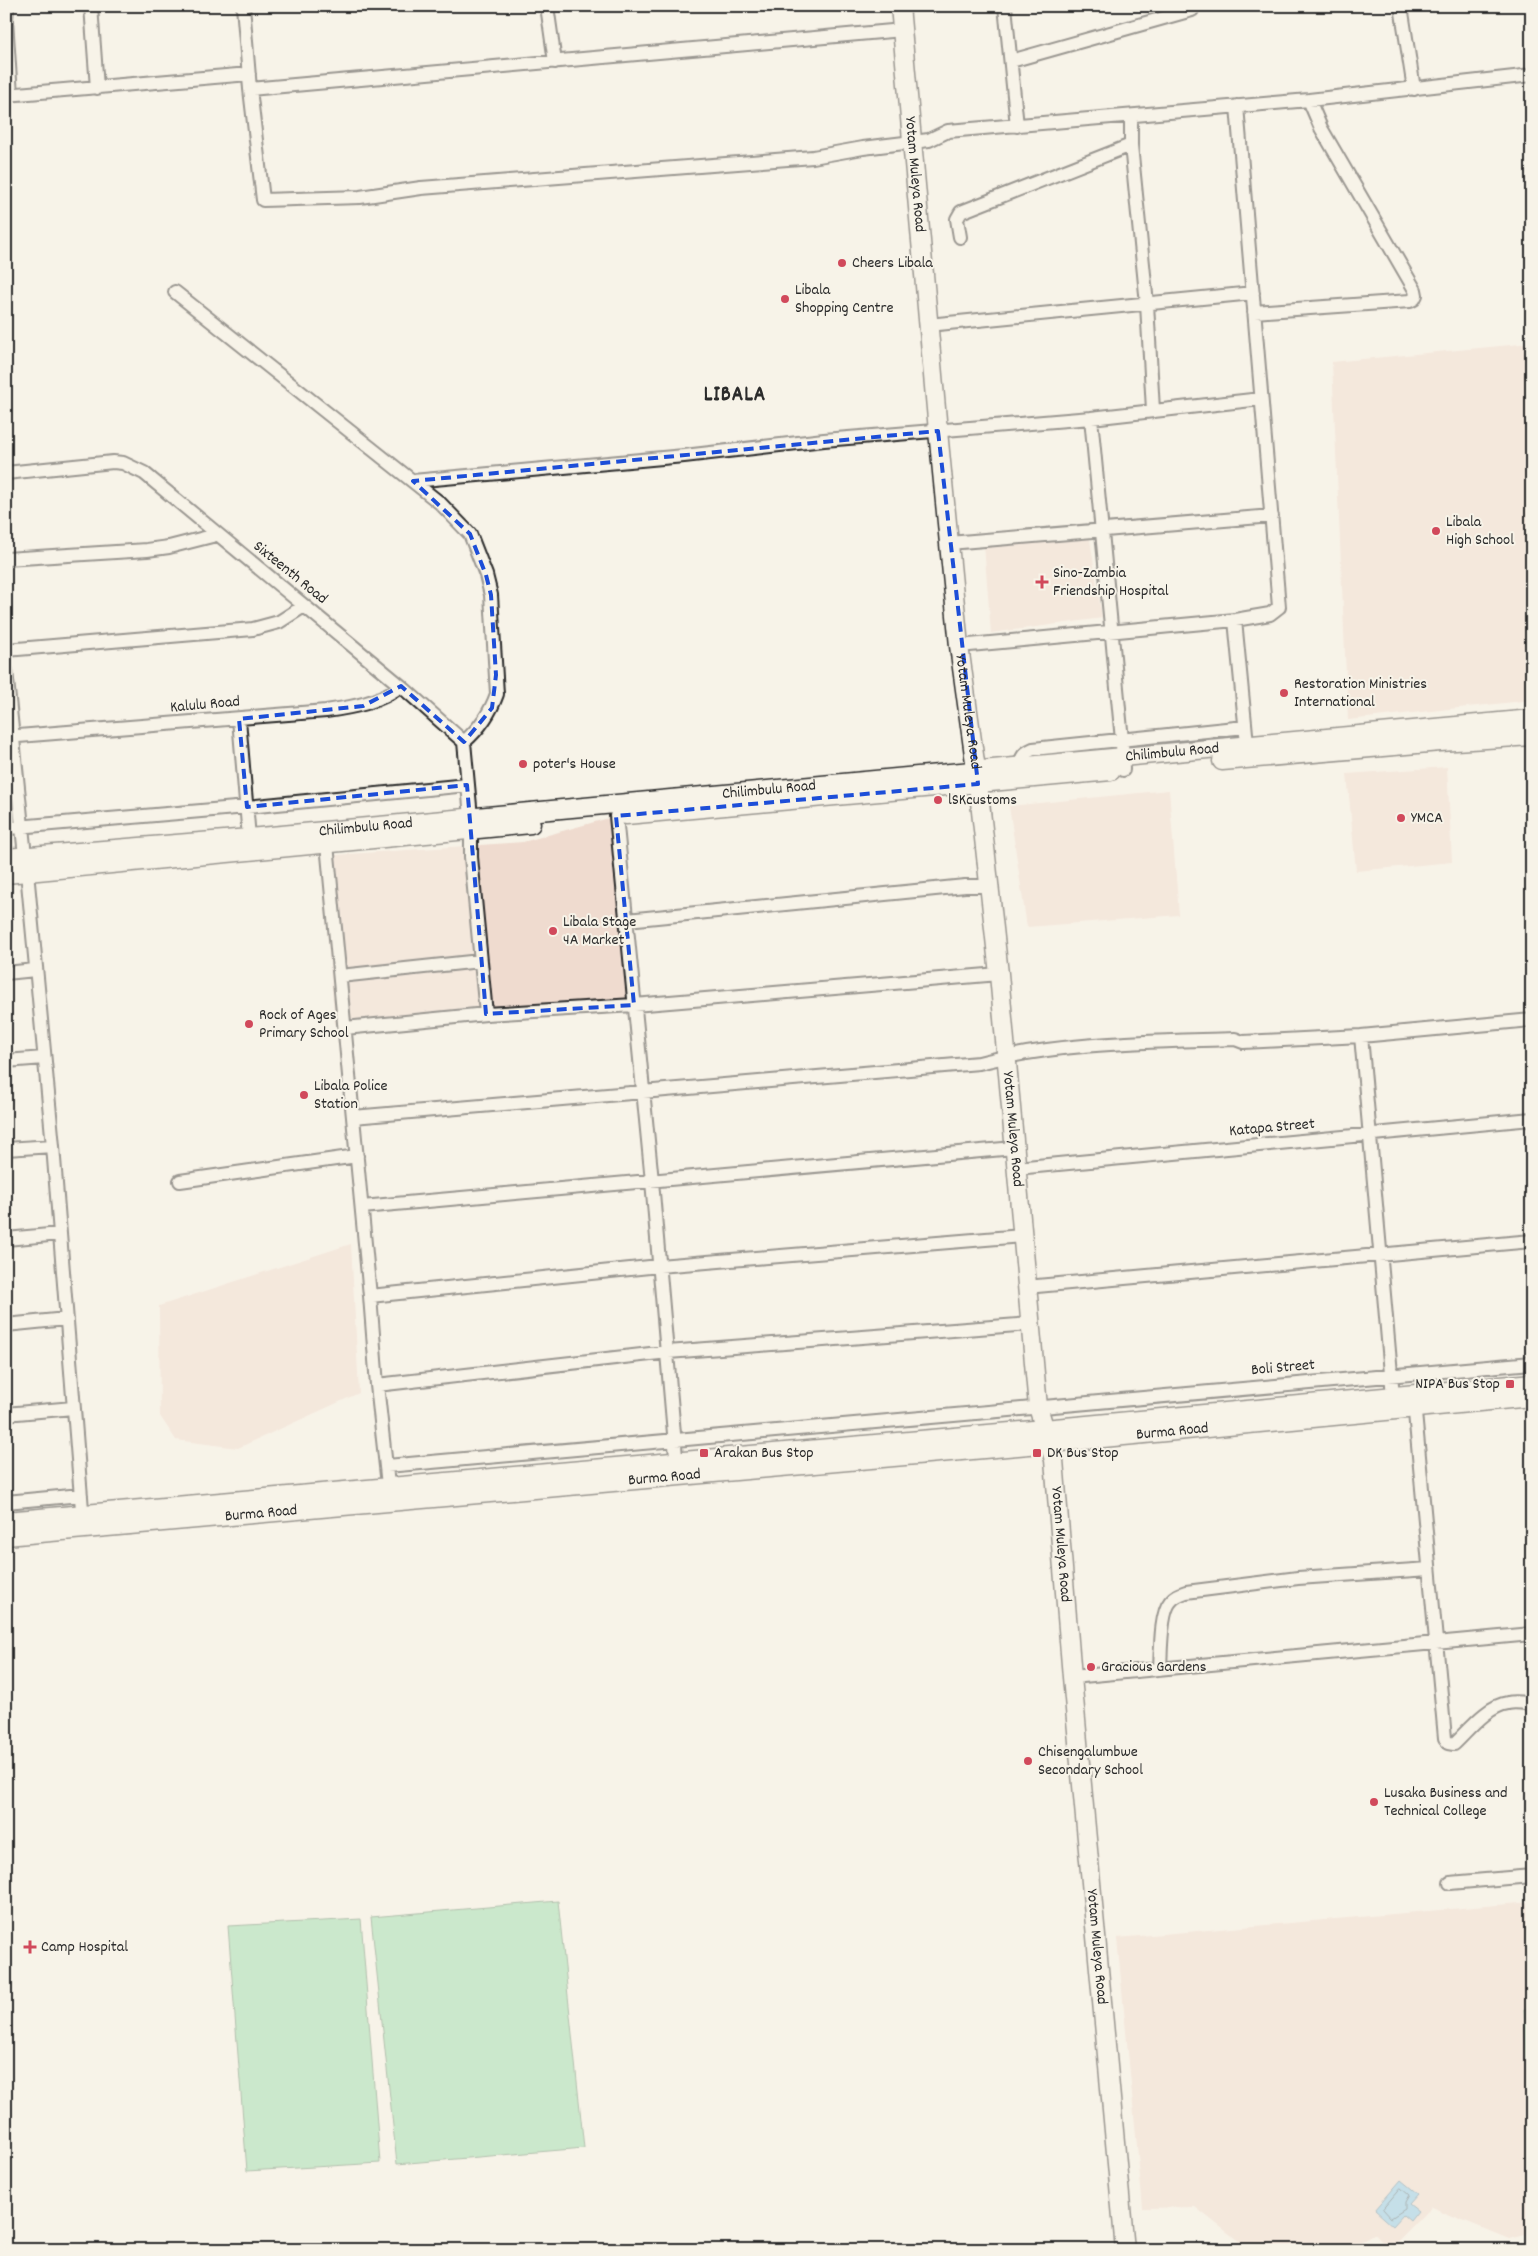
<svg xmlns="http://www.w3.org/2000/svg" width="1538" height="2256" font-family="Dekko,sans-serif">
<rect width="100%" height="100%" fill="#f7f3e8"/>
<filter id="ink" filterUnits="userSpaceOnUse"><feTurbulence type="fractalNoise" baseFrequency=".02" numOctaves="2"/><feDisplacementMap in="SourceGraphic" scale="10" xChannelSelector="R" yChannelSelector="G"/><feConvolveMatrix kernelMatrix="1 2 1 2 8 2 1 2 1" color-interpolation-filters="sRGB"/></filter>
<g filter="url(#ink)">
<path fill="#efdbcf" d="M1532,343V700L1348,720L1332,362Z
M1089,533L1102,618L991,633L984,545Z
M1447,767L1452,862L1356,871L1347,774Z
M1169,790L1179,915L1027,927L1009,806Z
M616,816L634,1005L485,1008L335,1024L321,856L523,842Z
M351,1244L359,1393L238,1448L176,1440L160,1416L159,1306Z
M1532,1902V2233L1509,2239L1431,2207L1389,2250L1375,2234L1346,2250H1250L1195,2207L1143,2208L1117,1938Z"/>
<path fill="#96dcaa" stroke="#60846a" d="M558,1901L584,2148L397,2164L371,1917Z
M361,1919L380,2163L247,2171L228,1926Z
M1524,2009H1532V2157H1531Z"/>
<path fill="#88c8e9" stroke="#63899d" d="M1401,2180L1418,2194L1409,2204L1418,2211L1410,2221L1403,2215L1393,2226L1375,2210Z"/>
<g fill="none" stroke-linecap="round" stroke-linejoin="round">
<path stroke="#506a77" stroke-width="1" d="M1401,2188L1409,2195L1405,2202V2209L1391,2218L1383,2209Z"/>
<defs>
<path id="street" d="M7,6L6,20L11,95
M91,6L97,88
M243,6L250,89L903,30
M547,6L555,62
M1005,6L1017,126
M1401,6L1414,89
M1011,61L1192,10
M250,89L263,200L360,197L421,188L813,157L863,148L929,140L948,131L1309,100L1532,75
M6,95L249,74
M1131,116V145L1147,304L1153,410
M960,237L957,219L961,212L1131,145
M175,292L440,503L470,534L486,575L491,595L497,694C490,714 480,728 464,742
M1254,312L1410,301L1414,299L1416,295L1415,290L1321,128L1309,100
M928,325L1253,293
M1091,418L1122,740L1123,770
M6,473L113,462L123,463L144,473L401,686L464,742L471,817V857L486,1014
M413,481L684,456L824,440L1091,418L1261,399
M949,543L1272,516
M6,559L147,550L169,547L216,535
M1235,620L1248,754
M959,646L1235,620L1270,614L1279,607L1237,106
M6,650L253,629L279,622L304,606
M6,670L25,856
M239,719L249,838
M6,737L326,711C354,707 378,703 401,686
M1021,766C1021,756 1024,753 1033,749L1245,727
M616,816L652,1181L677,1468
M6,828L247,807L467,785
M327,844L370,1296L377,1385L389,1494
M27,872L53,1146L83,1522
M627,920L965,886H990
M6,973L35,970
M340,976L480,961
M345,1028L486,1014L634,1005L999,974
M1361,1036L1393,1396
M6,1061L44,1058
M353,1117L979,1063C1060,1042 1152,1042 1235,1039L1243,1042L1361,1036L1532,1020
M6,1149L53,1146
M1016,1168L1532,1119
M180,1181L357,1156
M362,1207L1014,1148
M6,1239L60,1234
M1026,1287L1532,1241
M370,1296L659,1266L1022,1236
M6,1325L66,1319
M377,1385L668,1352L1030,1324
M1414,1402L1445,1738L1448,1743L1454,1744C1469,1730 1487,1706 1508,1703C1515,1701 1524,1703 1532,1704
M6,1414L73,1408
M387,1466L1532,1363
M6,1502L81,1495
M1160,1669C1161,1653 1160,1614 1170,1602C1174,1596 1180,1594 1186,1592L1298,1578L1429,1569
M1072,1677L1532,1634
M1450,1883L1532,1876"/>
<g id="secondary">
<path id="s1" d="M900,6L938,431L959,646L978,784L999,974L1038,1407L1054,1460L1072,1677L1125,2250"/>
<path d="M1222,761L1440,742L1532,736"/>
<path d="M626,815L1111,771"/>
<path id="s2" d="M6,858L249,838L1532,719"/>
<path d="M6,874L531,824"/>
<path d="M6,1521L1044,1429L1532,1383"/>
<path id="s3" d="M6,1536L1051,1443L1532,1397"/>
</g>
</defs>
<use href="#street" stroke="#2b2b2b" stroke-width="16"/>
<use href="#secondary" stroke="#2b2b2b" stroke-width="21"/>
<use href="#street" stroke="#f7f3e8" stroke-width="12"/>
<use href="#secondary" stroke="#f7f3e8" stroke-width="18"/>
</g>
</g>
<path d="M0 0H1538V2256H0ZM938,431L978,784L616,816L634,1005L486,1014L467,785L247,807L239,719L363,706L401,686L464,742L492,708L496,675L491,595L486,575L470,534L413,481Z" fill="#f7f3e8" fill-opacity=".55" fill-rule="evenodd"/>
<path fill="none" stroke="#1d4ed8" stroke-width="4" stroke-dasharray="10 6" stroke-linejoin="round" d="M938,431L978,784L616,816L634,1005L486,1014L467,785L247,807L239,719L363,706L401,686L464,742L492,708L496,675L491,595L486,575L470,534L413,481Z"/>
<g fill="#d1495b" stroke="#f7f3e8" stroke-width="2">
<circle cx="842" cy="263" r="5"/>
<circle cx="785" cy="299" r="5"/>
<circle cx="1436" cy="531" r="5"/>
<path d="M1039.5 574.5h5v5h5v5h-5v5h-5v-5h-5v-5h5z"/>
<circle cx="1284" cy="693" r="5"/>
<circle cx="523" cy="764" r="5"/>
<circle cx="938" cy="800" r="5"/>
<circle cx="1401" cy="818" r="5"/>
<circle cx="553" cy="931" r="5"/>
<circle cx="249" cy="1024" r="5"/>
<circle cx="304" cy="1095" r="5"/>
<rect x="1505" y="1379" width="10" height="10" rx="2.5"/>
<rect x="699" y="1448" width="10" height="10" rx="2.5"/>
<rect x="1032" y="1448" width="10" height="10" rx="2.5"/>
<circle cx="1091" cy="1667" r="5"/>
<circle cx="1028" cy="1761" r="5"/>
<circle cx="1374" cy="1802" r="5"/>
<path d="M27.5 1939.5h5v5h5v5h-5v5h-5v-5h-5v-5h5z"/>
</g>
<g text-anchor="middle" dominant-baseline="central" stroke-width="4" stroke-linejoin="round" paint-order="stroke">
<g font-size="16" fill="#2b2b2b" stroke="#f7f3e8">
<text stroke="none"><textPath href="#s1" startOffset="169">Yotam Muleya Road</textPath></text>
<text transform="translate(290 573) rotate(39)">Sixteenth Road</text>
<text transform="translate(205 705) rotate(-5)">Kalulu Road</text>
<text stroke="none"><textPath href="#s1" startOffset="709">Yotam Muleya Road</textPath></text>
<text stroke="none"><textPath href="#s2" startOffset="1171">Chilimbulu Road</textPath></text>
<text stroke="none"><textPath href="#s2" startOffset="766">Chilimbulu Road</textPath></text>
<text stroke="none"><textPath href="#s2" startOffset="361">Chilimbulu Road</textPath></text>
<text transform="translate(1272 1128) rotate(-5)">Katapa Street</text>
<text stroke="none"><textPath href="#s1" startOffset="1129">Yotam Muleya Road</textPath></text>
<text transform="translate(1283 1368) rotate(-5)">Boli Street</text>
<text stroke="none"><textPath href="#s3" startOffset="1171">Burma Road</textPath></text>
<text stroke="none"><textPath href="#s3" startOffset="661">Burma Road</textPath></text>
<text stroke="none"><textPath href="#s3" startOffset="256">Burma Road</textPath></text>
<text stroke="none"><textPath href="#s1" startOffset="1548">Yotam Muleya Road</textPath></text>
<text stroke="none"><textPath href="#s1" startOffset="1952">Yotam Muleya Road</textPath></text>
</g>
<g font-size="16" fill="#2b2b2b" stroke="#f7f3e8" text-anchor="start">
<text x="852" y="263">Cheers Libala</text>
<text x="795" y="290">Libala<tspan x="795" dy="18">Shopping Centre</tspan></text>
<text x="1446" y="522">Libala<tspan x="1446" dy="18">High School</tspan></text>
<text x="1053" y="573">Sino-Zambia<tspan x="1053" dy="18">Friendship Hospital</tspan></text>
<text x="1294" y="684">Restoration Ministries<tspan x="1294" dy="18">International</tspan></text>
<text x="533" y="764">poter's House</text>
<text x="948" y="800">lSKcustoms</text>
<text x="1411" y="818">YMCA</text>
<text x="563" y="922">Libala Stage<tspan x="563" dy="18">4A Market</tspan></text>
<text x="259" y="1015">Rock of Ages<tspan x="259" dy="18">Primary School</tspan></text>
<text x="314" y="1086">Libala Police<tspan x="314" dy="18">Station</tspan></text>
<text x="1500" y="1384" text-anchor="end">NIPA Bus Stop</text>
<text x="714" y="1453">Arakan Bus Stop</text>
<text x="1047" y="1453">DK Bus Stop</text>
<text x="1101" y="1667">Gracious Gardens</text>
<text x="1038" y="1752">Chisengalumbwe<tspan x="1038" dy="18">Secondary School</tspan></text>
<text x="1384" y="1793">Lusaka Business and<tspan x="1384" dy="18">Technical College</tspan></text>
<text x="41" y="1947">Camp Hospital</text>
</g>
<g font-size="21" font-weight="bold" letter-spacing="1" fill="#2b2b2b" stroke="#f7f3e8">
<text x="735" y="396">LIBALA</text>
</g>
</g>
<rect width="1538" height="2256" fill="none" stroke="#f7f3e8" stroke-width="25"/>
<rect x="12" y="12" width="1513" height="2231" fill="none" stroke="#2b2b2b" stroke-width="2" filter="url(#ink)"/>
</svg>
